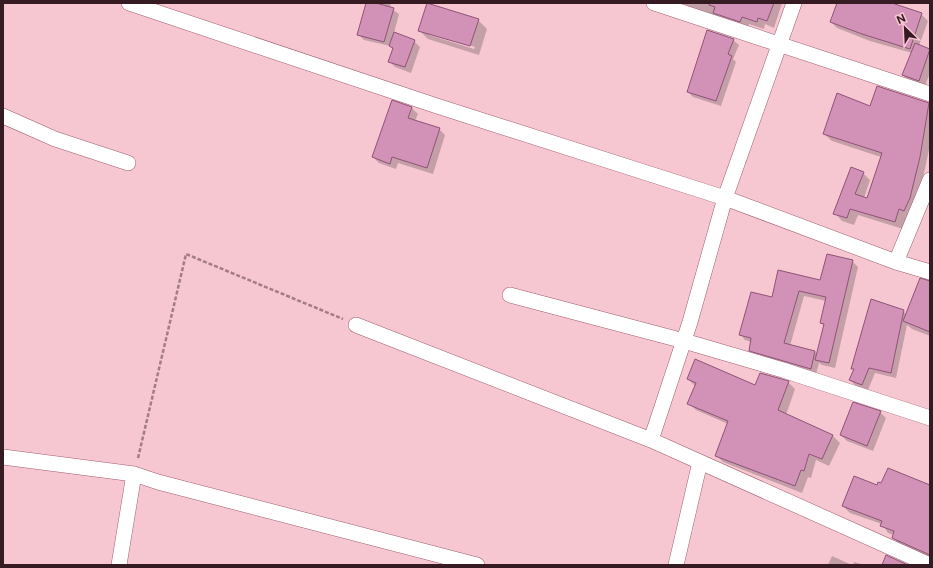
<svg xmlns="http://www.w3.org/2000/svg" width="933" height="568" font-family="'Public Sans',sans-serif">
<rect width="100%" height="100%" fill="#f6c7d1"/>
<path fill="#0003" fill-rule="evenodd" d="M367,3H391L390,8L399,14L394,33L414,41L420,47L411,73L395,67L389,61L393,49L390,46L364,40L358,34Z
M681,3H782L774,28L765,24L764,29L749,24L748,29Z
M838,3H889L921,14L928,21L919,46L930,50V73L925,86L909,81L903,75L912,53L870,41L837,28L831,22Z
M478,20L487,29L479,55L428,39L419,30ZM429,33L475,47L474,49L429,35Z
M733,40L739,45L733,59L736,62L721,106L693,97L688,92Z
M928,104L930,105V145L917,206L911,217L907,216L903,229L858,215L854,225L842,221L835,213L863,173L870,180L864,198L868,200L881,157L832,141L824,134L871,107Z
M412,108L418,114L415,121L439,129L445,135L433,174L398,163L396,169L379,163L373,157Z
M852,261L858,267L835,368L822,365L819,363L816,374L756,356L750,350L752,342L745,340L740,334L773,299L821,281ZM804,296L826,301L821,323L825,326L817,354L815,352L790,346Z
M930,281V336L912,329L907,325L896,378L875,373L868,390L856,386L850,380L854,371L852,368L903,311L906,314Z
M688,379L756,386L788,382L795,389L786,415L833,436L840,443L829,466L816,460L811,478L808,477L802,493L723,462L716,455L728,424L696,410L689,403L695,386Z
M854,404L880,412L886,418L873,451L847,441L841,435Z
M878,486H930V559L900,545L893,538L894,535L888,533L882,524L850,513L843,506Z
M832,556L852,565H828Z
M854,562L864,565H853Z"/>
<path fill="#d291b7" stroke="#8f5377" d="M366,3H376L394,8L384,42L357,35Z
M427,3L479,19L470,46L418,31Z
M709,3H774L767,21L758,18L757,22L742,17L740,22L713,13L715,7L709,5Z
M837,3H892L922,13L910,49L862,34L830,22Z
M707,30L734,39L728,54L732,56L716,101L687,92Z
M394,32L415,40L405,67L388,62L393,48L389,46Z
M915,43L930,49L919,81L902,75Z
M877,86L929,103L920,157L910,198L904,211L899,209L895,222L850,209L847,218L833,214L851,167L864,172L855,194L867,198L882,153L823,134L837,93L870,106Z
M392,100L412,107L408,118L440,128L427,168L392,157L390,164L372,157Z
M827,254L853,260L829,363L815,360L824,324L820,323L826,297L799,291L784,343L815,351L811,369L749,351L751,338L739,335L751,292L772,297L778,270L820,280Z
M920,278L930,281V332L903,321Z
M871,299L904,310L891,373L869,368L862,385L849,380L854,369H851Z
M695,359L755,385L760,373L789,381L778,410L833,435L822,459L809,454L804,471L801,470L795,486L715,456L728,421L687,404L696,383L687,379Z
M853,402L881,411L867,446L840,435Z
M888,468L930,485V555L892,538L894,531L880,526L882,521L842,506L854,476L877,485L878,482L881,483Z
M886,555L908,565H882Z"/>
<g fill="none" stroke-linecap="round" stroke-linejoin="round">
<defs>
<path id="street" d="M129,3L437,106L725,198L896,262L930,272
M654,3L930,94
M3,116L55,139L128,163
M896,262L930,180
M510,295L684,341L783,370L930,418
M356,325L651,440L930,565
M651,440L690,322L725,198L794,3
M3,457L134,474L158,482L477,565
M119,565L134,474
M676,565L700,462"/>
</defs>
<use href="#street" stroke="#a35e70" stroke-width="16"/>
<path stroke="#a37c85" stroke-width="2.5" stroke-dasharray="4 2" stroke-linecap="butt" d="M138,458L186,254L343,319"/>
<use href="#street" stroke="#fff" stroke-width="15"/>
</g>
<rect width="933" height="568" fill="none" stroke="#371b22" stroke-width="8"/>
<g transform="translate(905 28) rotate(336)" stroke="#f6c7d1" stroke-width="3" paint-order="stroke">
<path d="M0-3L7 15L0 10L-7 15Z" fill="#371b22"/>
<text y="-6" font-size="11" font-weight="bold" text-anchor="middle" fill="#371b22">N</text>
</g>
</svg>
